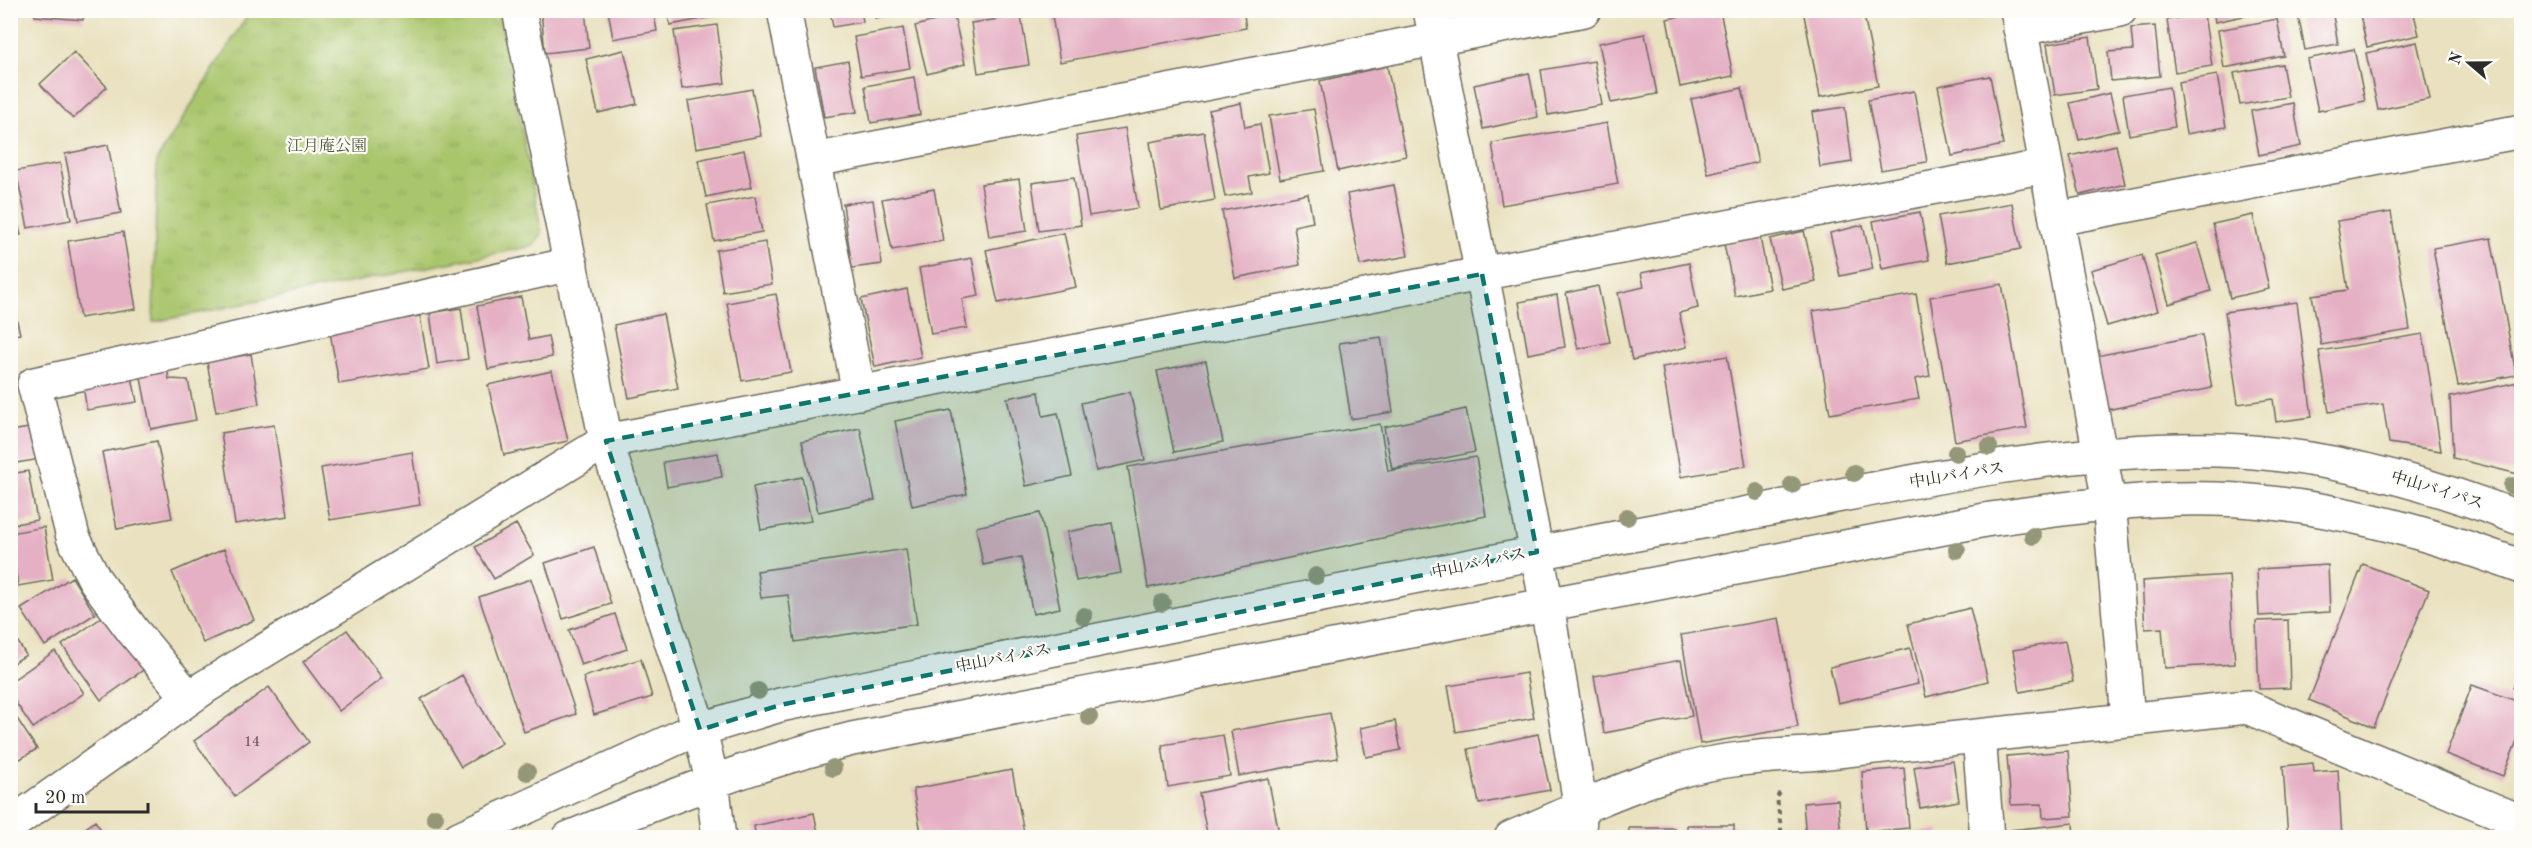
<svg xmlns="http://www.w3.org/2000/svg" width="2532" height="848" font-family="'Old Standard TT','Noto Serif JP',serif">
<defs>
<pattern id="park-tufts" width="24" height="20" patternUnits="userSpaceOnUse" patternTransform="scale(1.5)"><rect width="24" height="20" fill="#aac66d"/><path d="M3 7l-1-3M5 7V3M7 7l1-3M15 17l-1-3M17 17v-4M19 17l1-3" fill="none" stroke="#92aa5f"/></pattern>
</defs>
<rect width="100%" height="100%" fill="#fdfcf7"/>
<filter id="ink" filterUnits="userSpaceOnUse"><feTurbulence type="fractalNoise" baseFrequency=".0167" numOctaves="2"/><feDisplacementMap in="SourceGraphic" scale="12" xChannelSelector="R" yChannelSelector="G"/><feConvolveMatrix kernelMatrix="1 2 1 2 8 2 1 2 1" color-interpolation-filters="sRGB"/></filter>
<filter id="wash" filterUnits="userSpaceOnUse"><feTurbulence type="fractalNoise" baseFrequency=".008" numOctaves="4" result="noise"/><feDisplacementMap in="SourceGraphic" scale="24" xChannelSelector="R" yChannelSelector="G"/><feGaussianBlur stdDeviation="1.35" result="paint"/><feColorMatrix in="noise" values="0 0 0 0 0 0 0 0 0 0 0 0 0 0 0 0 0 1.4 0 .05"/><feComposite in="paint" operator="in"/></filter>
<g filter="url(#wash)">
<rect width="100%" height="100%" fill="#e9e1bf"/>
<path fill="url(#park-tufts)" stroke="#6a784c" stroke-width="1.5" d="M250,11H499L542,234L533,246L153,322L157,160Z"/>
<g id="blocks">
<path fill="#e5b0c4" d="M35,10H84L83,20L35,16Z
M541,10H585L589,48L545,53Z
M608,10H653L657,31L613,39Z
M667,10H727L728,14L670,25Z
M830,10H861L863,22L833,27Z
M873,10H907V12L875,18Z
M1051,10H1243L1246,28L1060,62Z
M1710,10H1720L1733,76L1680,87L1667,19Z
M1803,10H1863L1878,86L1820,97Z
M2213,10H2252L2253,14L2215,22Z
M2322,10H2332L2338,44L2305,50L2298,15Z
M2359,10H2413L2419,35L2367,47Z
M2204,14L2212,66L2175,72L2167,20Z
M954,16L965,64L927,74L915,26Z
M1021,16L1029,65L978,73L971,23Z
M2277,19L2284,56L2224,68L2218,30Z
M717,25L725,83L682,89L674,31Z
M2155,26L2160,76L2111,81L2108,52L2133,50L2131,28Z
M903,28L910,68L861,76L854,37Z
M1645,34L1657,94L1611,103L1599,43Z
M2090,37L2097,89L2055,95L2047,44Z
M2417,42L2430,99L2378,110L2366,53Z
M2354,49L2365,101L2318,111L2307,59Z
M624,50L637,104L598,113L586,59Z
M74,52L107,87L73,119L40,84Z
M848,61L857,112L824,117L815,67Z
M1594,61L1602,105L1548,115L1541,70Z
M2282,64L2288,97L2240,105L2234,73Z
M1387,66L1406,156L1338,171L1320,81Z
M1529,73L1538,117L1483,129L1474,85Z
M2217,75L2226,127L2186,134L2178,82Z
M1990,76L2003,145L1952,156L1938,86Z
M914,77L920,115L871,123L865,86Z
M2169,87L2175,127L2129,135L2123,95Z
M1742,88L1758,162L1708,174L1691,99Z
M752,89L761,136L696,148L688,101Z
M1914,91L1927,162L1881,170L1868,100Z
M2110,93L2119,130L2079,140L2070,103Z
M1241,103L1245,127L1260,124L1269,173L1249,177L1252,192L1225,197L1209,110Z
M2293,103L2301,146L2259,155L2251,111Z
M1845,107L1852,162L1820,167L1812,112Z
M1314,109L1324,171L1280,179L1269,116Z
M1607,123L1618,184L1502,205L1492,143Z
M1125,128L1138,208L1089,216L1076,136Z
M1204,132L1215,200L1161,210L1150,142Z
M108,145L121,213L78,221L65,154Z
M2116,145L2125,184L2080,195L2070,156Z
M744,150L752,187L706,197L698,160Z
M60,163L71,220L28,228L16,171Z
M1074,177L1081,225L1039,231L1032,183Z
M1019,179L1027,231L989,237L981,184Z
M1394,185L1408,256L1360,265L1347,194Z
M934,189L943,241L892,250L882,199Z
M10,193L21,235L10,237Z
M1308,194L1313,222L1294,226L1300,265L1235,278L1222,211Z
M755,196L762,232L714,241L707,205Z
M873,200L882,264L852,268L843,204Z
M2012,203L2021,249L1947,263L1938,216Z
M1920,212L1929,260L1882,269L1873,221Z
M2391,212L2410,330L2321,345L2312,295L2348,290L2337,221Z
M2253,215L2269,289L2230,298L2213,224Z
M1863,225L1873,269L1840,276L1830,233Z
M1804,231L1816,282L1782,289L1770,239Z
M123,232L136,309L80,318L68,241Z
M1064,233L1076,287L998,303L986,250Z
M1760,237L1770,289L1735,296L1724,244Z
M2491,238L2516,375L2458,386L2433,248Z
M765,242L772,284L723,292L716,250Z
M2197,243L2211,291L2169,304L2155,255Z
M2142,255L2158,311L2107,326L2091,270Z
M972,258L979,296L962,299L967,328L931,334L919,268Z
M1689,263L1698,308L1679,313L1687,347L1632,360L1618,293L1644,287L1641,273Z
M2002,284L2027,428L1955,441L1930,297Z
M1598,286L1610,342L1578,349L1566,293Z
M907,289L921,357L875,367L861,299Z
M10,291L20,334L10,336Z
M776,294L791,372L742,381L727,303Z
M1916,294L1930,376L1915,379L1919,399L1830,414L1813,311Z
M1557,295L1565,347L1528,354L1519,302Z
M521,297L529,340L548,336L552,357L488,369L477,306Z
M2297,302L2312,417L2276,422L2273,399L2238,404L2225,312Z
M461,308L468,359L437,364L430,313Z
M663,314L678,388L629,398L614,325Z
M420,316L429,369L339,384L330,332Z
M2423,334L2441,451L2389,443L2383,404L2329,412L2319,351Z
M2202,335L2212,388L2102,411L2091,357Z
M1381,337L1393,412L1351,419L1339,343Z
M251,354L259,404L216,412L207,362Z
M1727,356L1746,466L1681,477L1662,367Z
M1206,361L1223,442L1174,452L1157,371Z
M167,368L169,379L188,380L196,420L151,429L140,373Z
M552,371L568,441L504,455L488,385Z
M131,372L137,402L87,410L82,380Z
M2522,381V475L2453,458L2450,397Z
M1039,392L1043,416L1058,413L1072,476L1026,486L1007,398Z
M1130,392L1145,460L1096,471L1081,403Z
M1466,409L1475,452L1392,469L1384,427Z
M951,410L967,494L912,506L895,421Z
M1380,424L1388,471L1476,457L1486,516L1148,588L1128,467Z
M274,425L288,516L235,524L221,433Z
M36,427L41,459L10,464V431Z
M860,428L875,500L818,512L802,441Z
M157,441L172,518L117,529L102,452Z
M412,452L420,505L330,520L321,468Z
M718,453L722,477L667,487L663,462Z
M28,471L37,520L10,525V474Z
M802,477L811,521L761,530L753,487Z
M1040,513L1060,608L1033,614L1021,557L983,565L976,527Z
M1112,523L1121,573L1076,581L1067,532Z
M516,524L534,555L494,579L475,547Z
M44,527L53,580L18,586L10,533Z
M594,547L611,604L563,619L545,563Z
M224,549L254,620L203,643L172,572Z
M906,549L917,624L795,642L788,595L761,598L757,571Z
M2363,564L2429,590L2374,727L2309,700Z
M2328,565L2330,612L2259,616L2257,569Z
M2229,575L2235,664L2165,668L2162,628L2145,629L2142,581Z
M72,577L95,614L45,646L21,609Z
M531,579L576,714L524,732L479,597Z
M1970,608L1988,681L1926,697L1908,624Z
M107,614L146,668L101,700L62,645Z
M615,614L627,649L581,665L569,630Z
M1779,618L1798,727L1700,744L1681,635Z
M2288,620L2290,688L2259,689L2256,621Z
M10,629L26,655L10,665Z
M347,630L382,678L339,711L303,662Z
M2065,641L2073,682L2020,692L2013,650Z
M1910,648L1918,684L1838,703L1830,667Z
M55,651L84,693L33,728L10,694V682Z
M641,659L652,697L594,715L583,677Z
M1681,660L1692,716L1604,733L1594,676Z
M2521,666H2522V691L2513,688Z
M1526,673L1534,718L1456,732L1448,686Z
M462,675L502,743L461,767L421,699Z
M2472,685L2522,703V728L2503,776L2446,754Z
M269,687L309,742L235,796L194,741Z
M10,708L37,749L10,765Z
M1330,713L1338,758L1239,776L1231,731Z
M1395,721L1401,750L1366,757L1360,728Z
M1538,734L1550,790L1479,804L1468,749Z
M1223,735L1230,776L1168,787L1162,745Z
M2068,751L2073,816L2043,818L2042,804L2011,805L2007,756Z
M1953,761L1959,801L1920,808L1914,767Z
M2313,763L2314,772L2338,770L2342,838H2288L2283,766Z
M1904,768L1909,828L1866,832L1862,772Z
M1012,770L1025,838H922L913,789Z
M1268,778L1280,838H1208L1199,793Z
M1838,800L1841,838H1806L1803,803Z
M814,813L819,838H756L754,826Z
M95,821L107,838H73Z
M2073,823L2074,838H2012L2011,830Z
M1687,825H1734V838H1687Z
M1629,828H1674V838H1629Z
M1939,830L1940,838H1882V836Z"/>
</g>
</g>
<g filter="url(#ink)">
<use href="#blocks" fill-opacity="0" stroke="#6e6b5f" stroke-width="1.5"/>
<g fill="none" stroke-linecap="round" stroke-linejoin="round">
<defs>
<path id="minor" d="M519,10L606,441L700,730L712,781L719,838
M784,10L859,393
M1430,10L1547,605L1581,809L1578,838
M2017,10L2109,502L2128,719
M2020,29L2120,10
M814,160L1584,10
M2056,219L2522,131
M189,698L133,631L95,580L73,537L34,384L571,264
M1979,736L1987,838
M10,825L205,687L606,441L2046,166
M459,838L688,733L780,705C1089,642 1397,578 1707,521C1871,491 2052,446 2218,450C2321,453 2426,482 2522,519
M569,838C662,800 754,763 852,739L1985,520C2061,509 2138,497 2216,499C2321,502 2424,531 2522,567
M1511,838C1564,816 1617,789 1673,773C1717,759 1763,756 1809,754L2247,707L2522,822"/>
</defs>
<use href="#minor" stroke="#6e6b5f" stroke-width="36"/>
<path stroke="#6e6b5f" stroke-width="4" stroke-dasharray="4.5 4.5" stroke-linecap="butt" d="M1780,793L1777,797L1782,838"/>
<use href="#minor" stroke="#fff" stroke-width="33"/>
</g>
<g fill="#959779">
<circle cx="1989" cy="447" r="9"/>
<circle cx="1956" cy="453" r="9"/>
<circle cx="1854" cy="473" r="9"/>
<circle cx="1792" cy="485" r="9"/>
<circle cx="2512" cy="486" r="9"/>
<circle cx="1757" cy="492" r="9"/>
<circle cx="1627" cy="517" r="9"/>
<circle cx="2033" cy="536" r="9"/>
<circle cx="1957" cy="550" r="9"/>
<circle cx="1316" cy="576" r="9"/>
<circle cx="1162" cy="603" r="9"/>
<circle cx="1084" cy="616" r="9"/>
<circle cx="758" cy="691" r="9"/>
<circle cx="1089" cy="717" r="9"/>
<circle cx="833" cy="768" r="9"/>
<circle cx="527" cy="772" r="9"/>
<circle cx="435" cy="817" r="9"/>
</g>
</g>
<path fill="#0f766e" fill-opacity="0.2" stroke="#0f766e" stroke-width="4.5" stroke-dasharray="12 8" stroke-linejoin="round" d="M1482,274L1537,552L780,705L700,730L606,441Z"/>
<g text-anchor="middle" dominant-baseline="central" stroke-width="4.5" stroke-linejoin="round" paint-order="stroke">
<g font-size="14" fill="#5a4c51">
<text x="252" y="742">14</text>
</g>
<g font-size="16" fill="#515a3f" stroke="#fdfcf7">
<text x="327" y="147">江月庵公園</text>
</g>
<g font-size="16" fill="#2b2b2b" stroke="#fdfcf7">
<text transform="translate(1957 476) rotate(-9)">中山バイパス</text>
<text transform="translate(2437 491) rotate(17)">中山バイパス</text>
<text transform="translate(1479 564) rotate(-12)">中山バイパス</text>
<text transform="translate(1003 659) rotate(-11)">中山バイパス</text>
</g>
</g>
<rect width="2532" height="848" fill="none" stroke="#fdfcf7" stroke-width="36"/>
<g transform="translate(2469 63) rotate(290)" stroke="#fdfcf7" stroke-width="4.5" paint-order="stroke">
<path d="M0-4.5L10 22L0 15L-10 22Z" fill="#2b2b2b"/>
<text y="-9" font-size="16" font-weight="bold" text-anchor="middle" fill="#2b2b2b">N</text>
</g>
<path d="M36 803v9h112v-9" fill="none" stroke="#2b2b2b" stroke-width="3"/>
<text x="45" y="803" font-size="18" fill="#2b2b2b" stroke="#fdfcf7" stroke-width="4.5" paint-order="stroke">20 m</text>
</svg>
